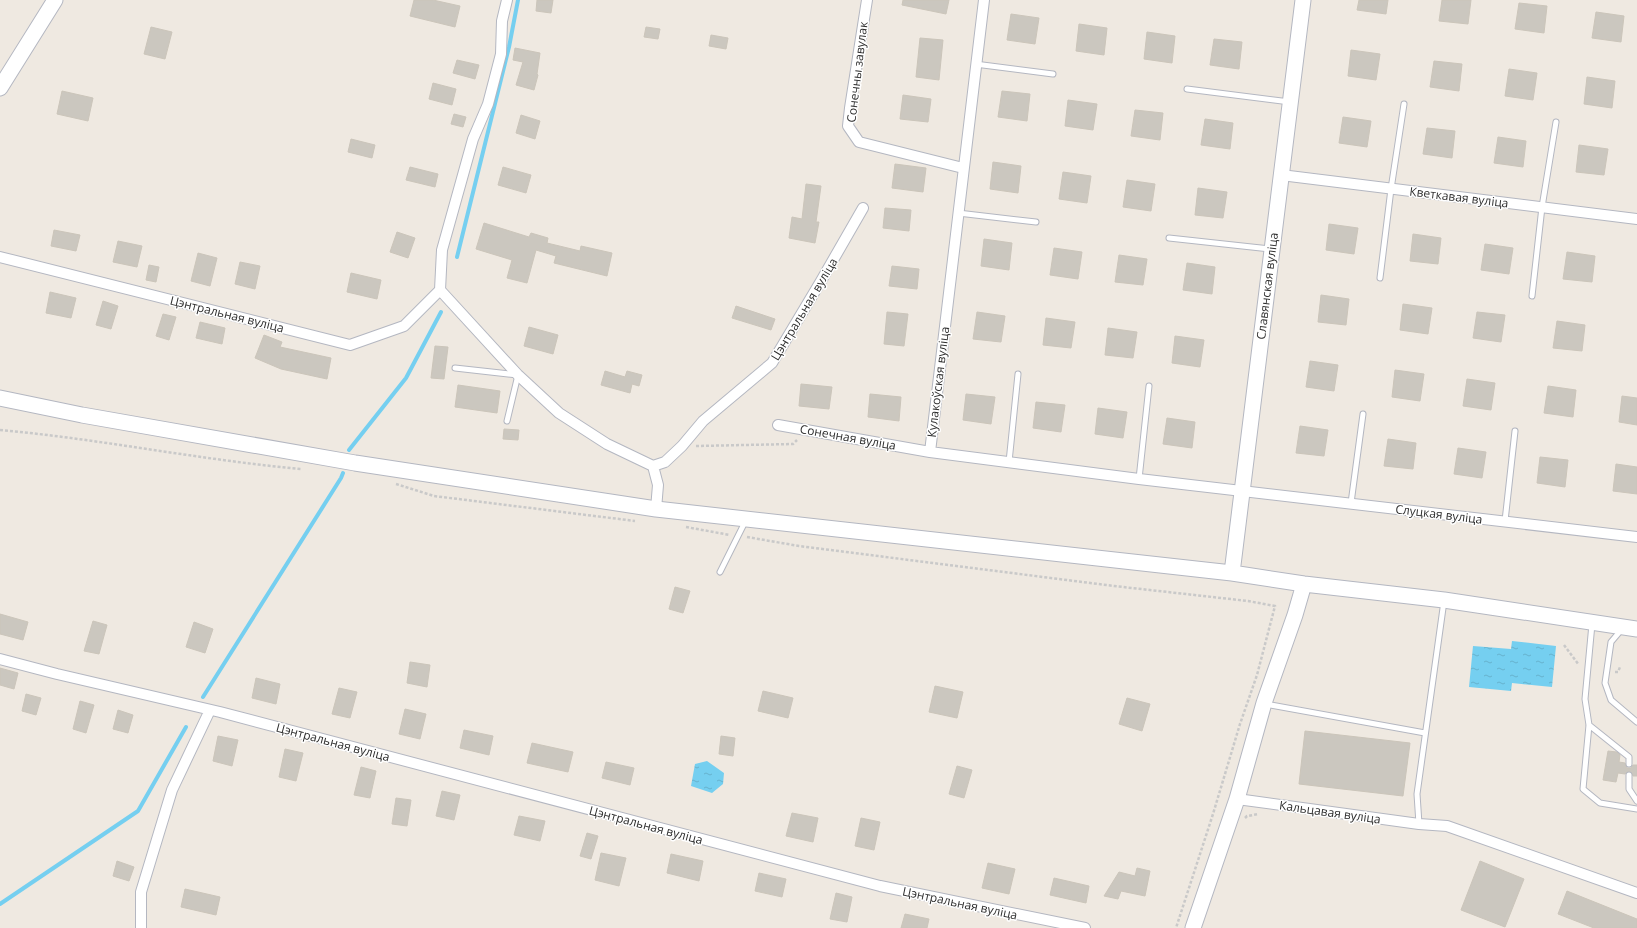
<svg xmlns="http://www.w3.org/2000/svg" width="1637" height="928" font-family="'Open Sans',sans-serif">
<defs>
<pattern id="water-ripples" width="26" height="14" patternUnits="userSpaceOnUse"><rect width="26" height="14" fill="#75cff0"/><path d="M2 4q2-2 4 0t4 0M15 11q2-2 4 0t4 0" fill="none" stroke="#66b2ce"/></pattern>
</defs>
<rect width="100%" height="100%" fill="#efe9e1"/>
<path fill="url(#water-ripples)" d="M1512,641L1556,646L1552,687L1512,683L1511,691L1469,687L1473,646L1511,649Z
M707,761L724,773L723,784L712,793L691,786L695,764Z"/>
<g fill="none" stroke-linecap="round" stroke-linejoin="round">
<path stroke="#75cff0" stroke-width="4" d="M457,257L509,47L518,0
M349,450L406,378L441,312
M203,697L341,478L343,473
M0,904L138,811L186,727"/>
</g>
<path fill="#cbc7bf" stroke="#cbc5ba" d="M414,0H433L460,6L455,27L410,16Z
M537,0H553L551,13L536,11Z
M903,0H949L946,14L902,5Z
M1359,0H1388L1386,14L1357,10Z
M1442,0H1471L1468,24L1439,21Z
M1519,3L1547,6L1544,33L1515,29Z
M1596,12L1624,16L1621,42L1592,38Z
M1011,14L1039,18L1035,44L1007,40Z
M1079,24L1107,28L1104,55L1076,51Z
M151,27L172,32L165,59L144,54Z
M646,27L660,29L658,39L644,37Z
M1147,32L1175,36L1172,63L1144,59Z
M711,35L728,38L726,49L709,46Z
M920,38L943,40L939,80L916,77Z
M1214,39L1242,42L1239,69L1210,65Z
M515,48L540,53L537,74L538,75L534,90L516,85L523,62L513,60Z
M1351,50L1380,54L1376,80L1348,76Z
M457,60L479,65L475,79L453,73Z
M1434,61L1462,64L1459,91L1430,87Z
M1509,69L1537,73L1533,100L1505,96Z
M1587,77L1615,81L1612,108L1584,104Z
M433,83L456,89L452,105L429,99Z
M62,91L93,98L88,121L57,114Z
M1002,91L1030,94L1027,121L998,117Z
M903,95L931,99L928,122L900,119Z
M1068,100L1097,104L1093,130L1065,126Z
M1135,110L1163,113L1160,140L1131,136Z
M454,114L466,117L463,127L451,124Z
M521,115L540,121L535,139L516,133Z
M1343,117L1371,121L1367,147L1339,143Z
M1205,119L1233,123L1230,149L1201,145Z
M1427,128L1455,131L1452,158L1423,154Z
M1498,137L1526,141L1523,167L1494,163Z
M351,139L375,145L372,158L348,152Z
M1579,145L1608,149L1604,175L1576,172Z
M993,162L1021,166L1018,193L990,189Z
M895,164L926,168L923,192L892,188Z
M410,167L438,174L435,187L406,180Z
M503,167L531,175L526,193L498,185Z
M1063,172L1091,176L1087,203L1059,199Z
M1127,180L1155,184L1151,211L1123,207Z
M806,184L821,186L816,222H819L815,243L789,238L792,217L802,219Z
M1198,188L1227,192L1223,218L1195,215Z
M885,208L911,210L909,231L883,228Z
M484,223L529,237L531,233L548,238L547,243L580,251L581,246L612,253L607,276L554,263L556,256L536,250L527,283L507,278L512,260L476,249Z
M1329,224L1358,228L1354,254L1326,250Z
M54,230L80,235L76,251L51,246Z
M397,232L415,238L408,258L390,252Z
M1413,234L1441,238L1438,264L1410,261Z
M984,239L1012,243L1009,270L981,266Z
M118,241L142,246L137,267L113,262Z
M1485,244L1513,248L1509,274L1481,270Z
M1054,248L1082,252L1078,279L1050,275Z
M1567,252L1595,256L1592,282L1563,279Z
M198,253L217,258L210,286L191,281Z
M1119,255L1147,259L1143,285L1115,282Z
M240,262L260,266L255,289L235,284Z
M1187,263L1215,267L1212,294L1183,290Z
M149,265L159,267L156,282L146,280Z
M892,266L919,269L917,289L889,286Z
M351,273L381,280L377,299L347,292Z
M50,292L76,298L71,318L46,313Z
M1321,295L1349,299L1346,325L1318,322Z
M103,301L118,306L111,329L96,325Z
M1403,304L1432,308L1428,334L1400,330Z
M736,306L775,319L771,330L732,318Z
M887,312L908,314L904,346L884,344Z
M977,312L1005,316L1001,342L973,339Z
M1477,312L1505,315L1501,342L1473,338Z
M163,314L176,317L169,340L156,336Z
M1046,318L1075,322L1071,348L1043,345Z
M1557,321L1585,325L1582,351L1553,348Z
M200,322L225,328L222,344L196,338Z
M529,327L558,335L553,354L524,346Z
M1108,328L1137,332L1133,358L1105,355Z
M264,335L282,342L280,347L331,358L327,379L281,369L255,358Z
M1175,336L1204,340L1200,367L1172,363Z
M435,346L448,347L444,379L431,378Z
M1310,361L1338,365L1334,391L1306,387Z
M1395,370L1424,374L1420,401L1392,397Z
M605,371L625,377L627,371L642,375L639,386L632,384L630,393L601,385Z
M1467,379L1495,383L1491,410L1463,406Z
M801,384L832,387L829,409L799,406Z
M458,385L500,391L497,413L455,407Z
M1548,386L1576,390L1573,417L1544,413Z
M870,394L901,397L899,421L868,417Z
M966,394L995,397L991,424L963,420Z
M1622,396L1637,398V425L1619,422Z
M1036,402L1065,405L1061,432L1033,428Z
M1098,408L1127,412L1123,438L1095,434Z
M1167,418L1195,422L1192,448L1163,444Z
M1300,426L1328,430L1324,456L1296,453Z
M504,429L519,430L518,440L503,439Z
M1388,439L1416,443L1413,469L1384,466Z
M1458,448L1486,452L1482,478L1454,474Z
M1540,457L1568,460L1565,487L1537,483Z
M1616,464L1637,467V494L1613,491Z
M675,587L690,591L683,613L669,609Z
M0,614L28,622L23,640L0,634Z
M93,621L107,625L99,654L84,651Z
M194,622L213,629L205,653L186,647Z
M410,662L430,665L427,687L407,683Z
M0,668L18,673L14,689L0,685Z
M256,678L280,684L276,704L252,698Z
M935,686L963,692L957,718L929,712Z
M339,688L357,692L350,718L332,714Z
M763,691L793,698L788,718L758,711Z
M26,694L41,698L36,715L22,711Z
M1127,698L1150,704L1142,731L1119,724Z
M80,701L94,705L86,733L73,729Z
M405,709L426,714L420,739L399,734Z
M118,710L133,715L128,733L113,729Z
M464,730L493,736L489,755L460,748Z
M1305,731L1410,743L1403,796L1299,784Z
M218,736L238,740L232,766L213,761Z
M721,736L735,738L733,756L719,754Z
M532,743L573,752L568,772L527,763Z
M285,749L303,753L296,781L279,777Z
M1608,751L1617,752L1620,755L1619,762L1625,763L1627,768H1631L1633,765H1637V776H1633L1632,773L1629,771L1625,774L1618,773L1616,782L1603,780Z
M606,762L634,768L630,785L602,778Z
M957,766L972,770L964,798L949,794Z
M361,767L376,771L370,798L354,795Z
M442,791L460,795L454,820L436,816Z
M396,798L411,800L407,826L392,824Z
M792,813L818,818L813,842L786,836Z
M519,816L545,821L540,841L514,835Z
M861,818L880,822L874,850L855,846Z
M587,833L598,836L591,859L580,856Z
M601,853L626,858L619,886L595,880Z
M671,854L703,861L699,881L667,873Z
M117,861L134,867L129,881L113,876Z
M1480,861L1524,879L1505,927L1461,910Z
M988,863L1015,869L1009,894L982,888Z
M1137,868L1150,871L1145,896L1121,891L1118,899L1104,896L1119,872L1135,876Z
M759,873L786,879L782,897L755,891Z
M1054,878L1089,886L1086,903L1050,895Z
M185,889L220,897L216,915L181,907Z
M1567,891L1637,919V928H1594L1558,914Z
M836,893L852,897L847,922L830,919Z
M905,914L929,919L927,928H901Z"/>
<g fill="none" stroke-linecap="round" stroke-linejoin="round">
<defs>
<path id="lane" d="M975,64L1053,74
M1187,89L1290,102
M958,213L1036,222
M1169,238L1270,249
M1380,278L1391,189L1404,104
M1532,296L1542,207L1556,122
M455,368L518,375L507,421
M1009,462L1018,374
M1139,479L1149,386
M1351,503L1363,414
M1505,521L1515,431
M720,572L745,522
M1592,624L1585,699L1589,725L1583,789L1600,803L1637,809
M1622,629L1611,642L1605,683L1611,700L1637,722
M1265,704L1425,733
M1589,725L1629,757V764
M1629,775V789L1637,801
M1419,824L1417,794L1444,601"/>
<path id="street" d="M867,0L850,108L848,126L859,142L963,168
M1281,175L1637,219
M0,257L350,345L404,326L440,290L442,250L473,139L488,104L501,54L502,21L507,0
M440,290L518,375L559,413L607,444L653,466L665,462L682,446L703,421L772,363L821,281L863,208
M778,425L930,452L1139,479L1637,537
M930,452L984,0
M653,466L658,485L656,509
M0,659L57,674L220,712L880,886L1085,928
M1237,799L1419,824L1447,826L1637,893
M141,928V892L172,790L210,710"/>
<path id="secondary" d="M0,88L55,0
M0,398L82,415L355,463L656,509L1232,573L1304,584L1444,600L1637,629
M1232,573L1303,0
M1193,928L1237,799L1264,703L1295,615L1304,584"/>
</defs>
<use href="#lane" stroke="#b4b7c1" stroke-width="7"/>
<use href="#street" stroke="#b4b7c1" stroke-width="12"/>
<use href="#secondary" stroke="#b4b7c1" stroke-width="17"/>
<path stroke="#c9c9c9" stroke-width="2.5" stroke-dasharray="3 2" stroke-linecap="butt" d="M0,430C101,439 200,460 301,469
M696,446L793,444L797,440
M396,484L434,496L635,521
M686,527L730,535
M747,537L799,546L1114,586L1248,601L1275,606L1257,675L1240,724L1213,814L1176,928
M1564,645L1579,665
M1615,672H1618L1620,667
M1245,818L1247,816L1259,814"/>
<use href="#lane" stroke="#fff" stroke-width="5"/>
<use href="#street" stroke="#fff" stroke-width="10"/>
<use href="#secondary" stroke="#fff" stroke-width="15"/>
</g>
<g text-anchor="middle" dominant-baseline="central" stroke-width="3" stroke-linejoin="round" paint-order="stroke">
<g font-size="12" fill="#2e2e2e" stroke="#fff">
<text transform="translate(857 72) rotate(-83)">Сонечны завулак</text>
<text transform="translate(1459 197) rotate(7)">Кветкавая вуліца</text>
<text transform="translate(1267 286) rotate(-83)">Славянская вуліца</text>
<text transform="translate(804 309) rotate(-59)">Цэнтральная вуліца</text>
<text transform="translate(227 314) rotate(14)">Цэнтральная вуліца</text>
<text transform="translate(938 382) rotate(-83)">Кулакоўская вуліца</text>
<text transform="translate(848 437) rotate(10)">Сонечная вуліца</text>
<text transform="translate(1439 514) rotate(7)">Слуцкая вуліца</text>
<text transform="translate(333 742) rotate(15)">Цэнтральная вуліца</text>
<text transform="translate(1330 812) rotate(8)">Кальцавая вуліца</text>
<text transform="translate(646 825) rotate(15)">Цэнтральная вуліца</text>
<text transform="translate(960 903) rotate(12)">Цэнтральная вуліца</text>
</g>
</g>
</svg>
